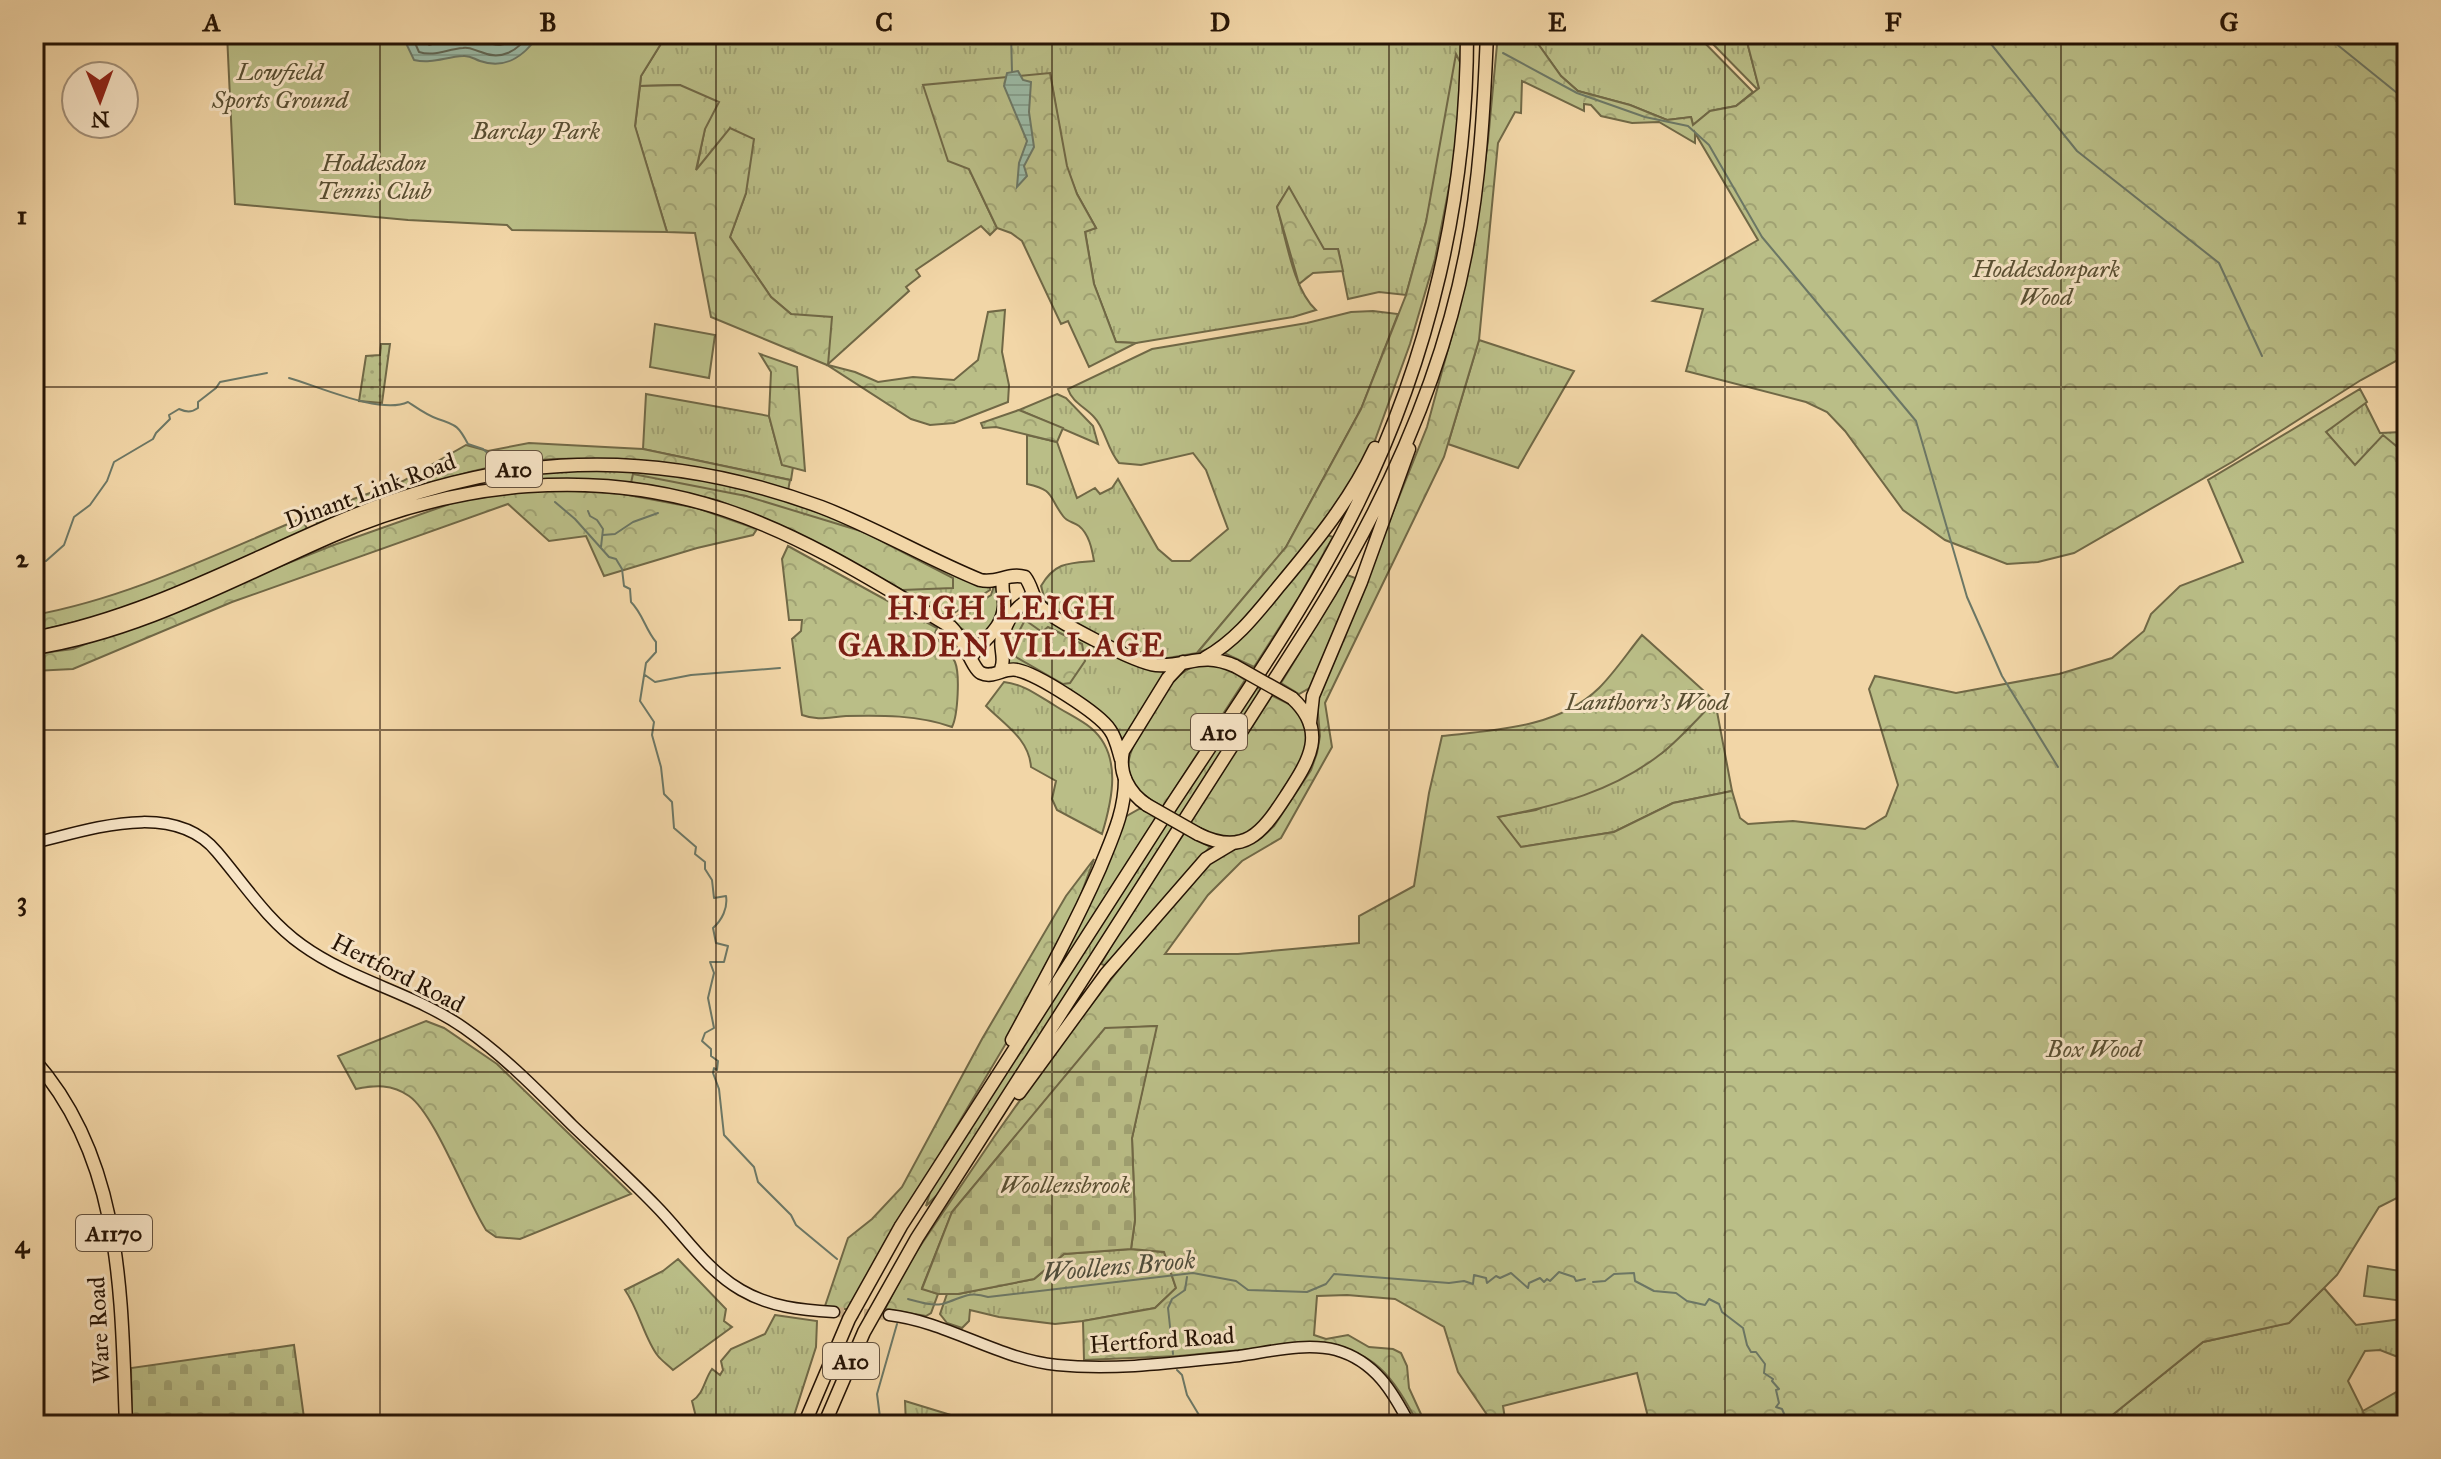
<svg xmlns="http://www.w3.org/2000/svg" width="2441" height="1459" font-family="'IM FELL Great Primer',serif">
<defs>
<pattern id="grass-tufts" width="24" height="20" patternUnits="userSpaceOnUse" patternTransform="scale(2)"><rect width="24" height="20" fill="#babe87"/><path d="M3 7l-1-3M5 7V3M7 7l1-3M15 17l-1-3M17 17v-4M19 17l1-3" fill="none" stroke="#a0a273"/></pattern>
<pattern id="forest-crowns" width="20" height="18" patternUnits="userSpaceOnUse" patternTransform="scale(2)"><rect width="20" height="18" fill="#babe87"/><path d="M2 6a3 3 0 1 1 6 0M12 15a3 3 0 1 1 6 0" fill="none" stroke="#a0a273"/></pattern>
<pattern id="cemetery-stones" width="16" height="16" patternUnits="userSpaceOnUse" patternTransform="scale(2)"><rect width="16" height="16" fill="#babe87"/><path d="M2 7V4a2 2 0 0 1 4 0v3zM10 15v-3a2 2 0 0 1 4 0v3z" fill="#a0a273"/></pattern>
<pattern id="garden-dots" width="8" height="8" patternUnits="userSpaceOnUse" patternTransform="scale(2)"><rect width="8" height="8" fill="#babe87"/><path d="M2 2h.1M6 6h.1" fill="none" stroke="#a0a273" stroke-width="1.8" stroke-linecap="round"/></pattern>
<pattern id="water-rules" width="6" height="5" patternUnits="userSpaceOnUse" patternTransform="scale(2)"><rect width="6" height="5" fill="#9bb9a5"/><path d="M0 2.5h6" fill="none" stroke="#859e8c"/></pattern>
</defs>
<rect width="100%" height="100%" fill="#f2d6a7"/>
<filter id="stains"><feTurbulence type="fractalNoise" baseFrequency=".0025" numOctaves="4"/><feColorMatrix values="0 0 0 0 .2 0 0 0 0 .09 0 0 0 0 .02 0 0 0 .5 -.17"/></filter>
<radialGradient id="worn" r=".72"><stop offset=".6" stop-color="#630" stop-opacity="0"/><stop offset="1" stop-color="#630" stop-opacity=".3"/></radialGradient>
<path fill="url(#grass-tufts)" stroke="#706846" stroke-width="2" fill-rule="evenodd" d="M667,34H1462L1461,64L1426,222L1406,295L1379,292L1348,299L1338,249L1324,250L1289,188L1277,207C1286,238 1293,289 1316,310L1293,317L1136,343L1116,342L1094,284L1085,231L1096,228L1077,194L1066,166L1050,74L969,169L997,228L990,235L981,226L916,270L920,276L906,287L909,291L827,365L791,314L771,297L730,237L746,193L696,172L705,128L680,85L640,86L641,76Z
M1531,34H1696L1753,92L1736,106L1710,111L1693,125L1691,117L1667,120L1630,105L1578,91L1561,76Z
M1703,34H1745L1759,88L1757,89Z
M1373,311L1398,314L1361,409L1285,549L1197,653L1162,659L1114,644L1055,612L1045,600L1041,586C1055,562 1069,563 1094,561C1092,549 1089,534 1079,526C1074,522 1067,522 1063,516C1048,496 1055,490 1027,484V435L1057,442L1077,498L1095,488L1100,494L1112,488L1118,479L1158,549L1172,561H1190L1228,529L1206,470L1193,453L1141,465L1119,463C1107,449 1105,428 1094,417C1085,407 1072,402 1068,389L1152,349L1307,323L1351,312Z
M1479,340L1574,371L1518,468L1448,444Z
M2407,393V455L2383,436L2355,466L2325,431L2365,403L2380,433L2402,432Z
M646,394L769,416L782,465L793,467L791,480L643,449Z
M1057,394L1066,398L1093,426L1098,444L1019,410Z
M613,469C657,474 703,476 746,489C831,512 910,551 990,586V590L951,615L948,621L853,565L699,499L495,484L34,641L429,492L527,471ZM631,483L746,496L902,590L795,532L717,500Z
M997,585C1002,615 995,627 973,647L964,630L952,623L953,619L991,595L994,586Z
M1033,602L1039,612L1169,668L1121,743L1040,676L1039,671L1008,664C1004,636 1011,620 1033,602Z
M1004,682C1023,684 1037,695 1054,705C1066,713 1080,719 1091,728C1123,755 1112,801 1102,834L1057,810L1052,799L1056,781L1031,767C1029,739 1005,725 986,706Z
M1255,686L1263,690L1180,818L1173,813Z
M1715,701L1732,791L1673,803L1614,832L1521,847L1497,817L1536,810L1662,753Z
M1167,822L1175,826L938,1194L926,1206L931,1189Z
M1131,1249L1164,1252L1176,1288L1155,1308L1083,1321L1055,1324L999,1317L970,1310L969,1321L962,1328L947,1323L940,1314L947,1294H958L1034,1279L1064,1254Z
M678,1259L726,1309L724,1321L732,1327L673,1370C668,1365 662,1361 658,1356C645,1340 639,1310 625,1290L663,1271Z
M2324,1288L2356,1325L2402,1319L2398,1357L2380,1350L2365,1351L2348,1381L2363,1411L2367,1425H2100L2203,1342L2288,1323Z
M775,1315L817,1321L816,1347L791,1425H698L692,1401C704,1394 704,1380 712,1369L720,1375L723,1370L721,1361L731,1349L765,1334Z
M905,1401L977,1423L906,1425Z"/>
<path fill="url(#forest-crowns)" stroke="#706846" stroke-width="2" d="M1498,34H1531L1561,76L1578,91L1630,105L1667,120L1691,117L1693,125L1710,111L1736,106L1759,88L1745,34H2407V355L2361,380L2232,462L2074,553L2038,562L2007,564L1945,540L1903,510L1845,431L1827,412L1806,402L1686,371L1703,309L1653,301L1758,240L1695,133V143L1659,122L1632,123L1601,116L1591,105L1584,104V111L1522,81L1521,113L1515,112L1498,143L1479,340L1444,457L1325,703L1332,747L1281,838L1242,861L1208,895L1165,954H1238L1359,943V916L1414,886L1429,793L1442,736C1496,730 1558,728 1599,688C1615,672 1628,652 1642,635L1715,701C1698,718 1681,738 1662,753C1614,791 1557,806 1498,817L1521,847L1614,832L1673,803L1732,791L1740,818L1748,824L1793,821L1865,829L1886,816L1898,785L1869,689L1875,676L1956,693L2059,674L2112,658L2144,631L2151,614L2180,586L2243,562L2208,480L2360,389L2367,402L2326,432L2355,465L2383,435L2407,455V1193L2379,1207L2337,1275L2289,1323L2203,1342L2100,1425H1650L1637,1373L1503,1406L1506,1425H1494L1458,1372L1444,1327L1395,1299L1347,1295L1317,1296L1314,1335L1326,1339L1348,1335L1369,1347L1393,1349L1401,1353L1407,1366L1409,1388L1426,1425H1419C1392,1376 1375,1348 1314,1343L1179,1356L1084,1360L1083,1321L1155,1308L1176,1288L1164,1252L1131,1249L1135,1220L1132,1138L1156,1026L1105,1029L952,1212L922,1288L938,1294L931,1313L926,1316L885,1309L908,1264L994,1137L1057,1048L1139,944L1213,859L1261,838L1274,826L1311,770L1317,753L1320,736L1317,702L1427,427L1454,327L1474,240L1488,141Z
M1456,54L1461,64L1456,152L1435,259L1410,344L1374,443L1330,518L1227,642L1197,653L1286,547L1361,409L1406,295L1426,222Z
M1050,73L1067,166L1077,194L1096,228L1085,232L1094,284L1116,342L1136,343L1089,367L1068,321L1061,324L1022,241L1011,233L997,228L969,169L948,161L923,85Z
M680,85L719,102L705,129L696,170L730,128L754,139L746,193L730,237L771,297L791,314L832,317L828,365L855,372L878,382L913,377L954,380L978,360L988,312L1005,310L1002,352L1009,385L1008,402L954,423L930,425L911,419L827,365L711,317L695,233L667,232L635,127L640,86Z
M1289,187L1324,249H1338L1343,271L1313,273L1299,284L1277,207Z
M760,354L797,367L805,471L782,465L769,416L771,372Z
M1019,410L1063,428L1057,442L996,427L983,428L981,423Z
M529,443L643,449L790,480L788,491C724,481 659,466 595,460C498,451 406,491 319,527L312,514L403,481L466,445L488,451Z
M633,474L746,496L864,532L953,578V588L902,590L795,532L717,500L631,483Z
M543,489L623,494L697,508L757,529L753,535L697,548L604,576L586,536L549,541L508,504L232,602L73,669L34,671V654L73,649L331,546L461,500Z
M302,518L308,531L124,610L34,632V615C128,598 214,555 302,518Z
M1327,535L1333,537L1299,597L1254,667L1224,653L1254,625Z
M788,546L937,628L934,636C942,644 950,651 955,662C960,674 958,715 952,727C919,715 880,715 846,716C829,717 818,721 802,715L792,639L801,631L802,620H789L782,559Z
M1347,575L1358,579L1313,686L1299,694L1281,683Z
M1025,620L1042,632L1048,627L1082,644L1085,661L1070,683L1063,684L1016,657L1014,641Z
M1200,664L1226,667L1245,680L1163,807C1109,779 1128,752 1153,711C1166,690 1175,672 1200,664Z
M1271,695L1291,705L1304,721L1308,738L1305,755L1263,821L1248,833L1229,837L1216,836L1190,823Z
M1141,808L1157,817L1068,958L1064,955L1125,817Z
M1185,832L1210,847L1107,966L1101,964L1120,930Z
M1094,859L1069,927L1024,1013L848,1309H824L848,1238L872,1219L902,1187L982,1039L1066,896Z
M426,1021L444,1028L497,1064L631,1194L520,1239L496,1237L486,1230C466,1199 435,1114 409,1096C392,1084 375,1085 356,1089L338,1056Z
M2407,1386V1425H2367L2363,1411Z"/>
<path fill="url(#cemetery-stones)" stroke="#706846" stroke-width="2" d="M1157,1026L1132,1138L1135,1220L1131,1249L1064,1254L1034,1279L958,1294H938L922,1289L952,1212L1105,1028Z
M294,1345L305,1425H132L131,1368Z"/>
<path fill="#babe87" stroke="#706846" stroke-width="2" d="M227,34H667L641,76L635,126L667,232L512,230L507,225L408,220L235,204Z
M655,324L715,335L709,378L650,367Z
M2368,1266L2407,1272L2403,1301L2364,1296Z"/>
<path fill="url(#garden-dots)" stroke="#706846" stroke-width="2" d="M381,344H390L382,403L359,401L366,356L380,355Z"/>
<path fill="url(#water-rules)" stroke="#6c7765" stroke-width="2" d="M404,34H538V36C524,56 506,70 480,61C474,59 470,55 463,56C445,57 432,64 414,60L403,37Z
M1018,71L1023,80L1031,82L1029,112L1034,147L1024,166L1027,176L1017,187L1019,163L1027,141L1004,86L1007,73Z"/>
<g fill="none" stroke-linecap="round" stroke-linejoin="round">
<path stroke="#606654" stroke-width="2" d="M411,34L419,52C434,57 447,49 463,48C470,47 474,50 481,52C501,61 518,51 529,34
M421,34L429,45C441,42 456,36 469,37C490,40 498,55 517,34"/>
<path stroke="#6c7765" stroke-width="2" d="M1011,34L1012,72
M1983,34L2077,151L2219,263L2262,356
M2324,34L2407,101
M1503,53L1577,93L1645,117L1688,126L1709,145L1762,237L1916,421L1967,597L2002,676L2058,767
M289,378C318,386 380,415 408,402C417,408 428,416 438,419C457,425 459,427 468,444L483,449L491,456
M555,502L575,519L609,557L616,559L622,569L624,586L630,589L631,602C643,614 645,629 656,642V652L646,663L640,701L654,722L652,735L661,767L664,794L672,802L674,828L696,847L695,854L705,862V869L712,880L714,898L726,896C728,908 722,920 713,928L716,943L728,946L724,962H710L714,973L708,998L714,1028L705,1033L702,1041L711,1049V1056L718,1061L717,1070L714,1068L713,1073L719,1089L724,1135L754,1167L758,1182L791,1215L796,1225L837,1259
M588,511L590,516L597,520L603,529L601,547
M603,535L615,534L633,522L658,513
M46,561L64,545L74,517L90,505L107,481L114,462L153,439L156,433L170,419L169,415L179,409C186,412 191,413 198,408V402L216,388L220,382L267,373
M34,570L38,566
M645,675L655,682L691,675L780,668
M1593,1282L1605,1281L1614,1274L1634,1273L1635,1281L1654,1291L1676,1293L1687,1301L1705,1305L1709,1299L1719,1304L1722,1312L1743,1328L1747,1345L1751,1352H1756L1765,1364L1764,1373L1773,1379L1772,1381L1779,1389L1776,1390L1779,1403L1776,1407L1782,1409L1789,1425
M908,1299C919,1302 931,1306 942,1304C961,1299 967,1290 988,1297L1193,1273L1236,1281L1248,1290L1307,1292L1326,1284L1334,1274L1449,1283L1464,1281L1473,1284L1474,1275L1486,1278L1487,1283L1496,1276L1500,1278L1511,1273L1528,1288L1529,1283L1540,1278L1544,1282L1547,1279L1550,1281L1559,1272L1574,1277L1576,1281L1585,1279
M1173,1354L1168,1308L1172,1299L1185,1290L1187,1277
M1177,1370L1182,1375L1187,1395L1205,1425
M881,1425L877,1394L897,1324"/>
<path stroke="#c9af86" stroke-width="10" stroke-dasharray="10 5" stroke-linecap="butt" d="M834,1312L889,1315"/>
<defs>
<path id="secondary" d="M34,843C89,830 173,799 217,852C245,885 267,920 302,945C352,981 414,993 464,1028C504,1056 538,1091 572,1125C600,1152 628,1177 655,1205C683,1233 706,1270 741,1290C770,1307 801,1310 834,1312
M889,1315C948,1322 998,1359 1057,1365C1117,1371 1180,1362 1239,1356C1269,1352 1305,1342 1336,1350C1375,1361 1393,1392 1410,1425"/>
<path id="primary" d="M34,638C143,617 238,565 338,522C502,452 652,445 821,507C876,528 926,558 980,580C997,584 1009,572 1025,577C1032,586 1032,596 1039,605C1052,620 1136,663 1156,665C1189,667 1200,651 1235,666
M34,648C140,632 237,577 334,535C458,481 596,467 725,510C806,537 879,584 951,627C964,639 972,668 981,673C993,679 1004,667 1017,670C1037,674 1099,713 1110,730C1116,738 1118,749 1121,759
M972,656C983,639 1002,630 1004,607C1005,597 1001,590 1003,580
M1001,669C1006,658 999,648 1002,637C1005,627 1011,614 1019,607C1025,602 1029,600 1032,593
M1147,805C1129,793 1118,773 1123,751L1168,678L1183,662
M1198,834C1244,857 1262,833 1286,796C1308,762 1329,732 1292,698
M34,1060C124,1161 121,1299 126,1425"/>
<path id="trunk" d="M1205,658C1237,640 1257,613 1280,585C1316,542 1351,499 1375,448
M1310,723L1313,696L1361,582L1409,449
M1012,1040C1043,983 1074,927 1100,868C1112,838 1125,812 1125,779
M1019,1093L1106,974L1206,859L1231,844
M804,1425L849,1319L901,1226C990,1088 1079,950 1167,812C1233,711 1305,611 1358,503C1430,358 1467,195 1467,34
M824,1425L864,1332L917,1238L1312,621C1382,509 1441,383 1466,252C1480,180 1484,107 1487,34"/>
</defs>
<use href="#secondary" stroke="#251304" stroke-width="13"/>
<use href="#primary" stroke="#251304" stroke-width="15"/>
<use href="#trunk" stroke="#251304" stroke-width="15"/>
<use href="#secondary" stroke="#f7e4c6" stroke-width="10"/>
<use href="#primary" stroke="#f2d6a7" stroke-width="12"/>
<use href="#trunk" stroke="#f2d6a7" stroke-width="12"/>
<defs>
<path id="primary-bridge" d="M1235,666L1292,698
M1147,805L1198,834"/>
</defs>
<use href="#primary-bridge" stroke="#251304" stroke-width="15" stroke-linecap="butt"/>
<use href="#primary-bridge" stroke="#f2d6a7" stroke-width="12"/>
</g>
<path fill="none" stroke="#251304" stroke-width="2" stroke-opacity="0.55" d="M380,34V1425M716,34V1425M1052,34V1425M1389,34V1425M1725,34V1425M2061,34V1425M34,387H2407M34,730H2407M34,1072H2407"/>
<g text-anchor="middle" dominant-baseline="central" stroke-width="6" stroke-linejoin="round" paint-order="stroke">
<g fill="#f7e4c6" stroke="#64523e" stroke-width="2">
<rect x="486" y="451" width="56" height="36" rx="6"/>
<rect x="1191" y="714" width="56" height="36" rx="6"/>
<rect x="76" y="1215" width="76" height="36" rx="6"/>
<rect x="823" y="1343" width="56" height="36" rx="6"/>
</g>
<g font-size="22" font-weight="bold" fill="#251304">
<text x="514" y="469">A10</text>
<text x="1219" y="732">A10</text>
<text x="114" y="1233">A1170</text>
<text x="851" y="1361">A10</text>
</g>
<g font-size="24" font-style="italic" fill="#594f32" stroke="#f7e4c6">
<text x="280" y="72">Lowfield<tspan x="280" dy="28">Sports Ground</tspan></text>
<text x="536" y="131">Barclay Park</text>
<text x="374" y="163">Hoddesdon<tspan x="374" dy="28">Tennis Club</tspan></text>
<text x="2046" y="269">Hoddesdonpark<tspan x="2046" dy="28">Wood</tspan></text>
<text x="1647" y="702">Lanthorn's Wood</text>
<text x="2094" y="1049">Box Wood</text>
<text x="1065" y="1185">Woollensbrook</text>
</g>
<g font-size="24" fill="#251304" stroke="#f7e4c6">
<text transform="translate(370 491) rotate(-20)">Dinant Link Road</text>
<text transform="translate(398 973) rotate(27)">Hertford Road</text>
<text transform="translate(99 1330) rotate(-93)">Ware Road</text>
<text transform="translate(1162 1340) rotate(-4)">Hertford Road</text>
</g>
<g font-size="26" font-style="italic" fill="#4e4d3c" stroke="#f7e4c6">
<text transform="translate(1119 1266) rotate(-5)">Woollens Brook</text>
</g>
<g font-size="32" font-weight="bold" letter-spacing="2" fill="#7a1f14" stroke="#f7e4c6">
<text x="1002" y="608">HIGH LEIGH<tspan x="1002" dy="37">GARDEN VILLAGE</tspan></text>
</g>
</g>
<rect width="2441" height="1459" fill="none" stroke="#f2d6a7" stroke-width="88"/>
<g transform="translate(100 100) rotate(179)"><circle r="38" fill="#f7e4c6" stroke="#a39078" stroke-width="2"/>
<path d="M0-6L14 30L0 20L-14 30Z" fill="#8f2418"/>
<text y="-12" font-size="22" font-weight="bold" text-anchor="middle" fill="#251304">N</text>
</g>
<rect x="44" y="44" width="2353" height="1371" fill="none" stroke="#251304" stroke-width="3"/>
<g font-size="26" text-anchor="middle" font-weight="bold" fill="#251304">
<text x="212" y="31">A</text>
<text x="548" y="31">B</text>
<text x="884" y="31">C</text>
<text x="1220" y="31">D</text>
<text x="1557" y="31">E</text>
<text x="1893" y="31">F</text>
<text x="2229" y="31">G</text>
<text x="22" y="224">1</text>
<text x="22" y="567">2</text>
<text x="22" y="910">3</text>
<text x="22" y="1253">4</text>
</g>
<rect width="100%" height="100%" filter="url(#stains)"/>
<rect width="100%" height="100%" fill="url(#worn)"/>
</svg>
